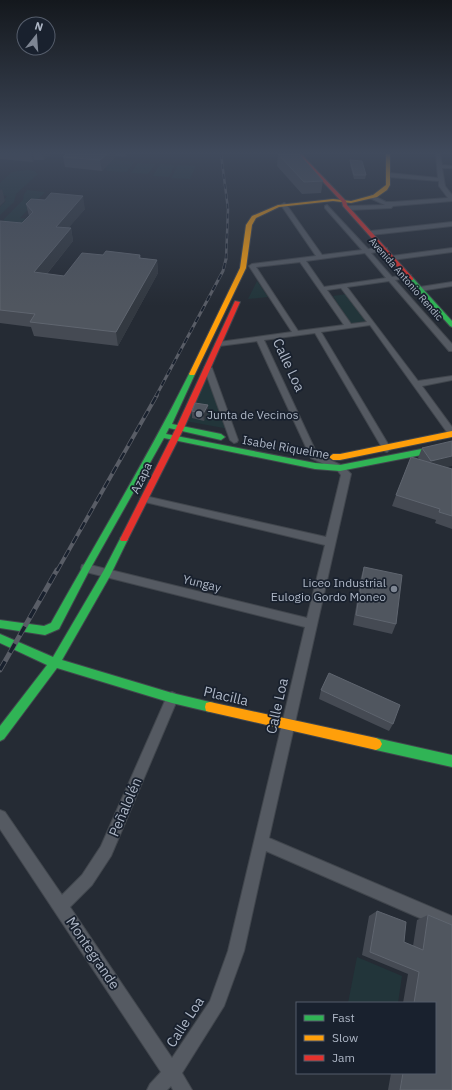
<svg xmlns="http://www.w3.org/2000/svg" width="452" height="1090" font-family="'IBM Plex Sans',sans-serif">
<rect width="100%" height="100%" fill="#252b34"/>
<path fill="#22353a" d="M109,159L134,162L127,172L108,171L105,170L107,168H105L108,165L104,164Z
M138,163L155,164L148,174L131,173Z
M160,164L175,165L169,177L153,176Z
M178,165L196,166L190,179L171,178Z
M27,170L34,171L38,174L16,194L14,202L0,215V207L6,201L4,200L7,196L0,195V183L12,172Z
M27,190L45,192L20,218L50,222L27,224L4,221V219L23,200L24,194Z
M257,281L268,297L248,299Z
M347,294L367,321L351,324L333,296Z
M207,378L229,429L185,421Z
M357,957L402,976L398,1003H348Z"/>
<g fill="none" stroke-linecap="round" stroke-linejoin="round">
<defs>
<path id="street" d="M436,154H440L442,165L452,166V168H442L445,186L452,195V201L393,206L391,208L348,210L345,208L348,206L385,205L370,198V196L372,195L386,202H393L448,198L439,186V181L389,177L386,175L389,173L438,178Z
M284,203L286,204L322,255L362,250L325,208V206L327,205L368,249L387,248V250L371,253L392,277L411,275V277L395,280L452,344V351H449L389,281L347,287L418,381L452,376V380L422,386L452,427V436L449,435L370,325L321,332L391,449L387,452L384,451L315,333L264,340L317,454L343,466L351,474L269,838L452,916V932L266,851L244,951L224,1006L182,1073L192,1090H173L171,1086L167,1090H147L150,1084L161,1072L0,829V810L5,812L62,895L82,875L101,846L168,694L172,692L176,694L178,698L111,856L92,885L70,907L172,1058L210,1001L228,951L305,627L86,572L82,571L81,568L82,565L86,564L307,618L325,545L145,502L140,499L145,496L326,537L341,475L337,470L311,458L257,341L219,346L215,344L219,342L292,332L249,266L252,264L316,256L281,205ZM365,253L386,278L324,287L306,261ZM300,262L344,325L298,331L256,267ZM341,288L367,322L351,324L327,290Z
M452,222V226L371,235L368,233L371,231Z
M452,248V252L392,260L389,258L392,256Z
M452,282V286L420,291L417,289L420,287Z
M205,366H208L212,368L238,440L237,442L234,443L230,440L204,368Z"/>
<path id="fast" d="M409,278H413L452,321V327L450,326L409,280Z
M192,372L195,374L172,424L221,434L225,437L221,440L169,428L166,434L315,463L340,465L452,443V449L340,471L315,469L164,438L89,571L59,629L45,635L0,628V620L44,626L51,623C97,540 147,459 189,374Z
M124,536L127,537L128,539L110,576L62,660L172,693L210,702L214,703L215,707L214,711L210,712L172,703L57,668L4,739L0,741V726L47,665L0,643V634L53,657L104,570L121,537Z
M376,738L452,755V767L376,750L372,748L370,744L372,740Z"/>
<path id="slow" d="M386,154H390V185L387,190L377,197L351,203L333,201L279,207L256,218L252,225L246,268L195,374L194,375H190L189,374L240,268L246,225L252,216L278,205L333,199L351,201L373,195L386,185Z
M452,431V437L340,460H333L329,457L333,454H340Z
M210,702L376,738L380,740L382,744L380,748L376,750L210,712L206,711L205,707L206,703Z"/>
<path id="jam" d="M297,154H301L346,201L347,205L413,278V280H409L343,206L342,202Z
M235,301L240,302L184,428L127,541H121L120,539L176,428Z"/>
</defs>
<use href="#street" stroke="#41464d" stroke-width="2"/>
<use href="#fast" stroke="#41464d" stroke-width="2"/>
<use href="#slow" stroke="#41464d" stroke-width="2"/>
<use href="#jam" stroke="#41464d" stroke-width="2"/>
<use href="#street" fill="#555a62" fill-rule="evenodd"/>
<use href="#fast" fill="#30b455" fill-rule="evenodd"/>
<use href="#slow" fill="#ff9f0a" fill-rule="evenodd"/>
<use href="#jam" fill="#e5322d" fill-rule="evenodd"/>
<defs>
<path id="rail-far3" d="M221,154L228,209L226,260"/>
<path id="rail-far2" d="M156,396L223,271L226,259"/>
<path id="rail-far1" d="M57,571L157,395"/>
<path id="rail" d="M0,670L57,570"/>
</defs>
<use href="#rail-far3" stroke="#595d66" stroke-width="2.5"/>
<use href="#rail-far2" stroke="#595d66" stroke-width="3"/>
<use href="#rail-far1" stroke="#595d66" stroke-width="4"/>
<use href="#rail" stroke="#595d66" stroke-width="5"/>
<use href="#rail-far3" stroke="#19212e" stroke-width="1.5" stroke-dasharray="5" stroke-linecap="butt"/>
<use href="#rail-far2" stroke="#19212e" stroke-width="2" stroke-dasharray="6" stroke-linecap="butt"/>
<use href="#rail-far1" stroke="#19212e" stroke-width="2.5" stroke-dasharray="8" stroke-linecap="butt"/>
<use href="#rail" stroke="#19212e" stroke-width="3.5" stroke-dasharray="10" stroke-linecap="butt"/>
</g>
<path fill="#454a53" d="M0,154H51L44,160H34L33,162L0,159Z
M66,154H128L125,157L116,156L102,171L65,167L63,157Z
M278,154L323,181L321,193L302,194L277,166Z
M350,160L366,175L365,179H354L350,165Z
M26,204L85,209L68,228H71L73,241L47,274L64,276L103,255H140L141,258L157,260L158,273L118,346L34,336L31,327L0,323V221L22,223L29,216Z
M208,405V413L204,421L192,418V411Z
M422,448L447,467L452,469V529L435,523L436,520L392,506L396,495L419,459L418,458Z
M364,567L396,624L392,634L353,625L361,577Z
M321,690L393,724L389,731L319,699Z
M377,911L404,942L413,946L417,920L428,915L452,1090H388L391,1073H435V1003H403L408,974L362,955L369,916Z"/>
<path fill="#333941" d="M31,154H33L34,160L33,162Z
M42,154H51L44,160Z
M107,154H116V156L102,171L100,160Z
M125,154H128L125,157Z
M2,189L5,201L0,206V190Z
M83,196L85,209L59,239L56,227Z
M71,228L73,241L37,286L34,272Z
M157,260L158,273L118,346L116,332Z
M208,405V413L204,421L203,414Z
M452,456V466L427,471L431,461Z"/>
<path fill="#50565f" stroke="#5f656f" d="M66,154H107L100,160L63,157Z
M278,154H299L323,181L304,182Z
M350,160L362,161L366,175H354Z
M51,193L83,196L56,227L71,228L34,272L64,276L82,253L103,255L106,251L140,255L139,258L157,260L116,332L30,322L35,314L0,310V221L22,223L33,212L26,204L31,199L45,200Z
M195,403L208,405L203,414L192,411Z
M452,441V456L431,461L422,448Z
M411,457L452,469V516L439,512L440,509L396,495Z
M364,567L402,575L396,624L356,615Z
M329,673L400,705L393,724L321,690Z
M377,911L406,922L404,942L423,950L428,915L452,925V1090H400L403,1073H435V1003H414L419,972L370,952Z"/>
<linearGradient id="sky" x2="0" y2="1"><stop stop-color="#14181d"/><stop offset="0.5" stop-color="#404a5c"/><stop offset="1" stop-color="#404a5c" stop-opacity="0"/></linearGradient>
<rect width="452" height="306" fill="url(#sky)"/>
<g fill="#7e8693" stroke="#19212e" stroke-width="1.5">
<circle cx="199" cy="414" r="4"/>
<circle cx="394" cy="589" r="4"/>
</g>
<g text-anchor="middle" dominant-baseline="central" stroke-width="3.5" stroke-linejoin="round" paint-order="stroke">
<g font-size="10" fill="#aeb7c6" stroke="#19212e">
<text transform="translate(406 279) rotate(49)">Avenida Antonio Rendic</text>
</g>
<g font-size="12" fill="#aeb7c6" stroke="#19212e" text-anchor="start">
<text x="207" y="414">Junta de Vecinos</text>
<text x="386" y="582" text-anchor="end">Liceo Industrial<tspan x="386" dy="14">Eulogio Gordo Moneo</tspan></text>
</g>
<g font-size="12" fill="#aeb7c6" stroke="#19212e">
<text transform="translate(286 447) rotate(10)">Isabel Riquelme</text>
<text transform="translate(141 478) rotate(-64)">Azapa</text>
<text transform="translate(202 583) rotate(14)">Yungay</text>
</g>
<g font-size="14" fill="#aeb7c6" stroke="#19212e">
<text transform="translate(289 365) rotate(65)">Calle Loa</text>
<text transform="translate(226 696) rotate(13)">Placilla</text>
<text transform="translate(277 706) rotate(-77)">Calle Loa</text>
<text transform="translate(125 807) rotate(-67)">Peñalolén</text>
<text transform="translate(93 953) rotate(56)">Montegrande</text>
<text transform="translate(185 1022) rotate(-57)">Calle Loa</text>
</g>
</g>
<rect x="296" y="1002" width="140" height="72" fill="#19212e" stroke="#555d6b"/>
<rect x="304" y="1015" width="20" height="6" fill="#30b455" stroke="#555d6b"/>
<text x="332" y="1022" font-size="12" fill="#aeb7c6">Fast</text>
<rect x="304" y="1035" width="20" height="6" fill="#ff9f0a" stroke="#555d6b"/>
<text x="332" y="1042" font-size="12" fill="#aeb7c6">Slow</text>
<rect x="304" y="1055" width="20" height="6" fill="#e5322d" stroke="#555d6b"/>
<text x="332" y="1062" font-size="12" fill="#aeb7c6">Jam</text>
<g transform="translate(36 36) rotate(17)"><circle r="19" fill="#19212e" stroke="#555d6b"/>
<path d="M0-3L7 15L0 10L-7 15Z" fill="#7e8693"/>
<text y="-6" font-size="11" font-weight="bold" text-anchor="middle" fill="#aeb7c6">N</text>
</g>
</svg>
